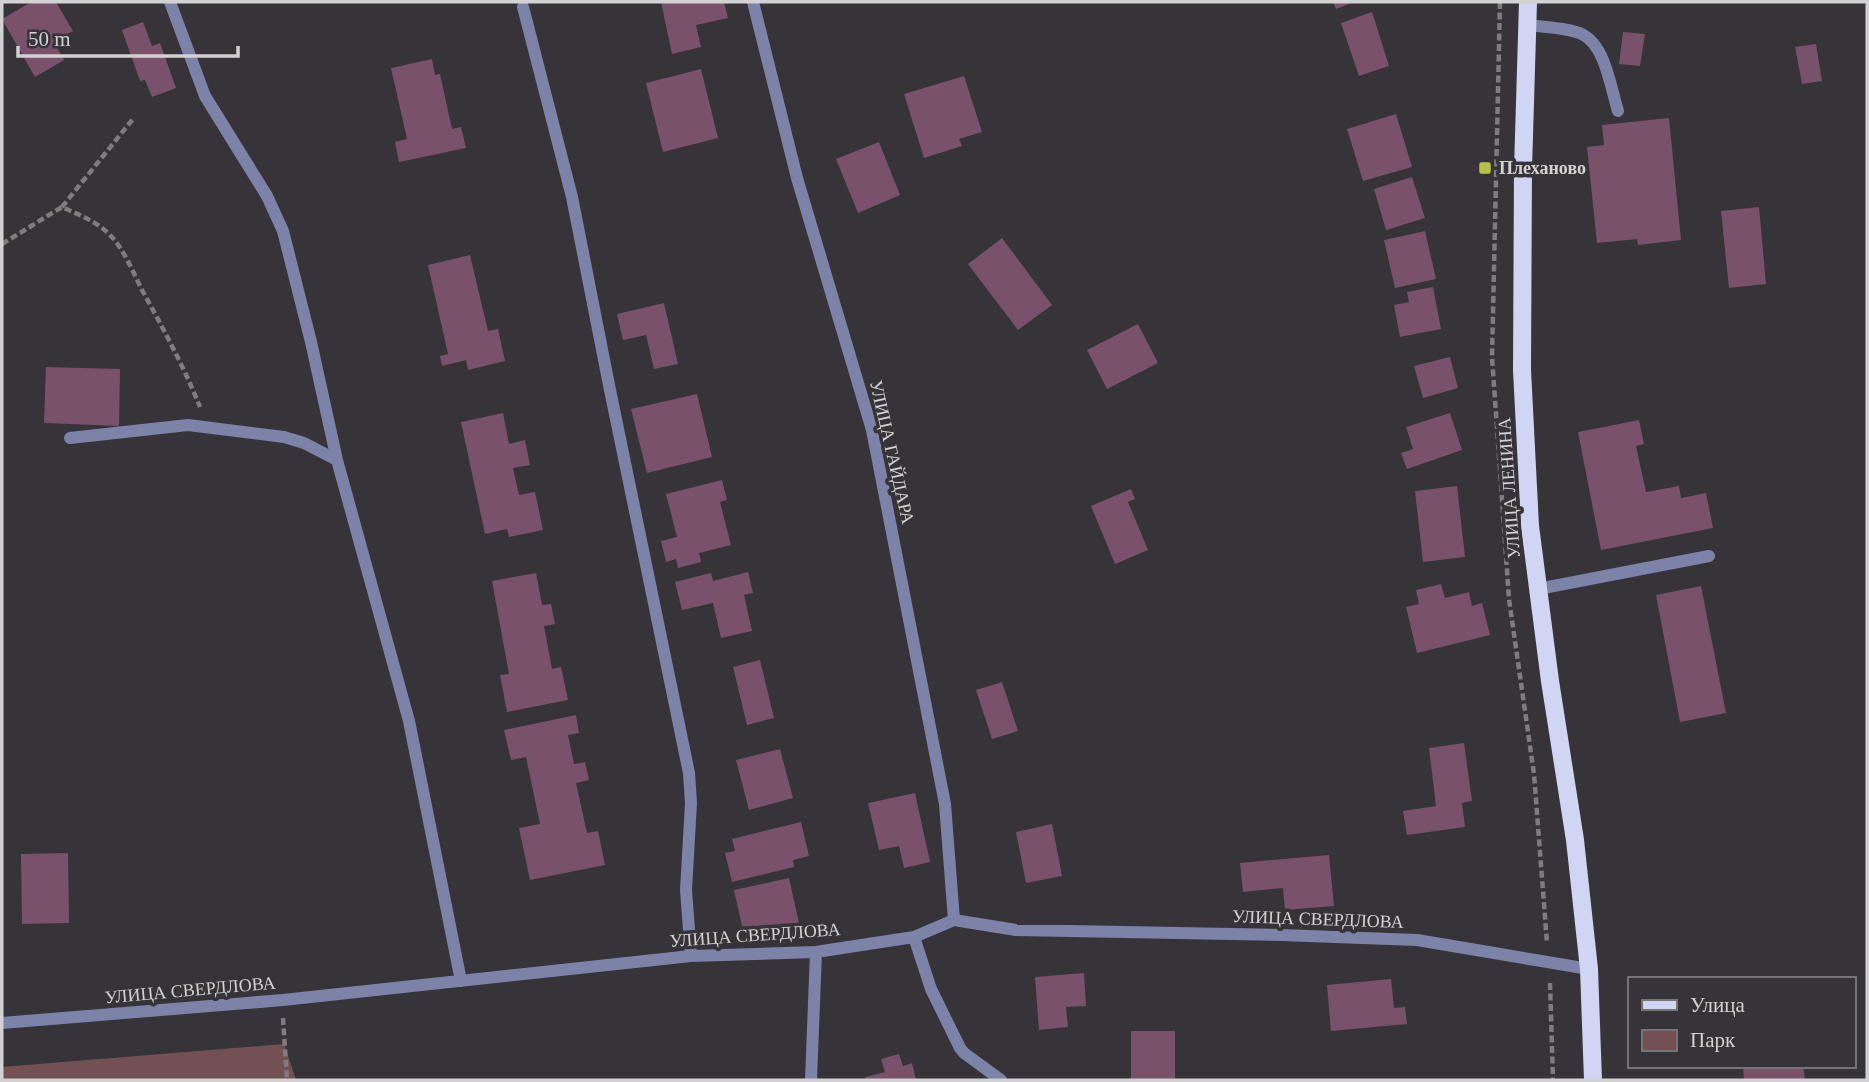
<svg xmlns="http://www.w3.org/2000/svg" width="1869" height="1082" font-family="Georgia,serif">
<rect width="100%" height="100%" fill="#363438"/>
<path fill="#735153" d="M284,1044L296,1080H2V1067Z"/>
<path fill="#79516a" d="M31,2H56L73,31L54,42L64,60L35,77L2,19Z
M661,2H724L728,18L696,25L701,47L672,54Z
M1333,2H1354L1336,9Z
M1372,12L1389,66L1359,76L1341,23Z
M143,22L152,46L160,43L176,88L152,97L145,80L140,81L122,30Z
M1623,32L1645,34L1640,66L1619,64Z
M1816,44L1822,81L1802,84L1795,47Z
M432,59L435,75L440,74L452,129L461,127L466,148L399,162L395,142L407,139L391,68Z
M701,69L718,138L663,152L646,83Z
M964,76L982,132L959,139L962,146L924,158L904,94Z
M1396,114L1412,167L1363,181L1347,129Z
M1669,118L1681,240L1638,245L1637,239L1597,243L1587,147L1604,145L1602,125Z
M879,142L900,195L858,213L836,159Z
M1412,177L1425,218L1386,230L1374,189Z
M1759,207L1766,284L1729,288L1721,211Z
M1425,231L1436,279L1395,288L1384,240Z
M1002,238L1052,305L1018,330L968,264Z
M470,255L488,331L498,329L505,361L468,370L466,360L442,366L440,356L448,354L428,265Z
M1433,287L1441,329L1400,337L1394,305L1409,302L1407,292Z
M664,303L678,364L654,369L646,335L623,340L617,314Z
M1138,324L1158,363L1107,389L1087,350Z
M1450,357L1458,388L1423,398L1414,366Z
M46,367L120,369L119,426L44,423Z
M697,394L712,457L647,473L631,409Z
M503,413L509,444L525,440L530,465L513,468L519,495L535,492L543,530L509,537L507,529L485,534L461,422Z
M1450,413L1462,450L1407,469L1401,453L1413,449L1406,427Z
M1639,420L1644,444L1636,446L1646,492L1679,486L1681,498L1706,493L1713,528L1601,550L1578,432Z
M722,480L727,500L720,502L731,545L699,553L701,562L678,568L676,559L666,562L661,541L677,537L666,494Z
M1457,486L1465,557L1423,562L1415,491Z
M1131,489L1135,499L1128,502L1148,550L1115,564L1091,506Z
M748,572L753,593L744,595L752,631L721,638L713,603L682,610L675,582L711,573L713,581Z
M536,573L542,605L551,604L555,624L544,626L552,669L561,667L568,700L507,712L500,675L509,674L492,581Z
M1441,584L1445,598L1469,592L1472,606L1482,603L1490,635L1417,653L1406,607L1419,604L1416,590Z
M1701,586L1726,713L1680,722L1656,595Z
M760,660L774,718L747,725L733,667Z
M1002,682L1018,731L992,739L976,690Z
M576,715L579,733L568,735L574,764L585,762L589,780L576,783L587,833L598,831L605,865L530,880L519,828L540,824L526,757L511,760L504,730Z
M1464,743L1472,801L1462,803L1465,827L1407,835L1403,811L1436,806L1429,748Z
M780,749L793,798L749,810L736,760Z
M915,793L930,862L904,868L899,846L879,850L868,803Z
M801,822L809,856L793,860L794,867L732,882L725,853L735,851L732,839Z
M1052,824L1062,876L1026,883L1016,832Z
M68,853L69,923L22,924L21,854Z
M1329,855L1334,906L1285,910L1283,888L1243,892L1240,863Z
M789,878L801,932L746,944L734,890Z
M1084,973L1086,1006L1066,1007L1068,1027L1039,1030L1035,977Z
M1391,979L1394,1008L1405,1007L1407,1024L1331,1031L1327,985Z
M1131,1031H1175V1080H1131Z
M899,1054L903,1066L912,1063L916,1080H866L865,1077L885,1072L881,1059Z
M1743,1066H1803L1805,1080H1744Z"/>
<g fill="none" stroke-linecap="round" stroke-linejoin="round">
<path stroke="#7e7c7f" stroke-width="4.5" stroke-dasharray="7 3.5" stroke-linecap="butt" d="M1500,2L1492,357L1509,599L1534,774L1547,943
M62,207L133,119
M2,244L62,207C79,215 96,221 109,234C124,249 133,272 142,290C163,328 184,367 200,407
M1550,983L1553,1080
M283,1018L287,1080"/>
<path stroke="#7d83a8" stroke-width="12" d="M170,2L205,96L267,196L283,231L311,342L337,460L409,721L461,981
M753,2L797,178L872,430L945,804L954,920
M523,7L572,197L610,390L689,773L691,803L686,890L691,956
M1527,25C1543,27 1561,27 1576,32C1605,39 1610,86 1618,111
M70,438L188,425L284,437L304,443L337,460
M1538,589L1709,556
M914,937L931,989L960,1048L964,1053L1001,1080
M2,1023L283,1000L691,956L816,952L914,937L954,920L1016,930L1281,935L1417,940L1589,969
M811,1080L816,952"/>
<path stroke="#cfd5f3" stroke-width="18" d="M1528,2L1523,169L1522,370L1530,526L1550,681L1575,840L1589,969L1593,1080"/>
</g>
<rect fill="#b7c147" stroke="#363438" stroke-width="2.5" x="1478" y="161" width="14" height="14" rx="3.5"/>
<g text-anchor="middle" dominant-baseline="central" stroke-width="7" stroke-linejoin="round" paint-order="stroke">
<g font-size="18" font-weight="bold" fill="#d2d1d3" stroke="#363438" text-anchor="start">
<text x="1499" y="168">Плеханово</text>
</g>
<g font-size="18" fill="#d2d1d3" stroke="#363438">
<text transform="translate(892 452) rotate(77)">УЛИЦА ГАЙДАРА</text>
<text transform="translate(1509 488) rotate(-94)">УЛИЦА ЛЕНИНА</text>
<text transform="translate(1318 919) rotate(2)">УЛИЦА СВЕРДЛОВА</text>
<text transform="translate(755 935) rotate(-4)">УЛИЦА СВЕРДЛОВА</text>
<text transform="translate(190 990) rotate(-5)">УЛИЦА СВЕРДЛОВА</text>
</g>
</g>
<rect width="1869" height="1082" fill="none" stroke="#d2d1d3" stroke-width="7"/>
<rect x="1628" y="977" width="228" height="91" fill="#363438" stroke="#747376" stroke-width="2"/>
<rect x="1642" y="1000" width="35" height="10" fill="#cfd5f3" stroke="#747376" stroke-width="2"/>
<text x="1690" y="1012" font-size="21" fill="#d2d1d3">Улица</text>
<rect x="1642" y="1030" width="35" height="21" fill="#735153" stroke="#747376" stroke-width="2"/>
<text x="1690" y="1047" font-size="21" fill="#d2d1d3">Парк</text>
<path d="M18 46v10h220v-10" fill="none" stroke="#d2d1d3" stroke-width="3.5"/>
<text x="28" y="46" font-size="21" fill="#d2d1d3" stroke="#363438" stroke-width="5" paint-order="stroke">50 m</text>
</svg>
